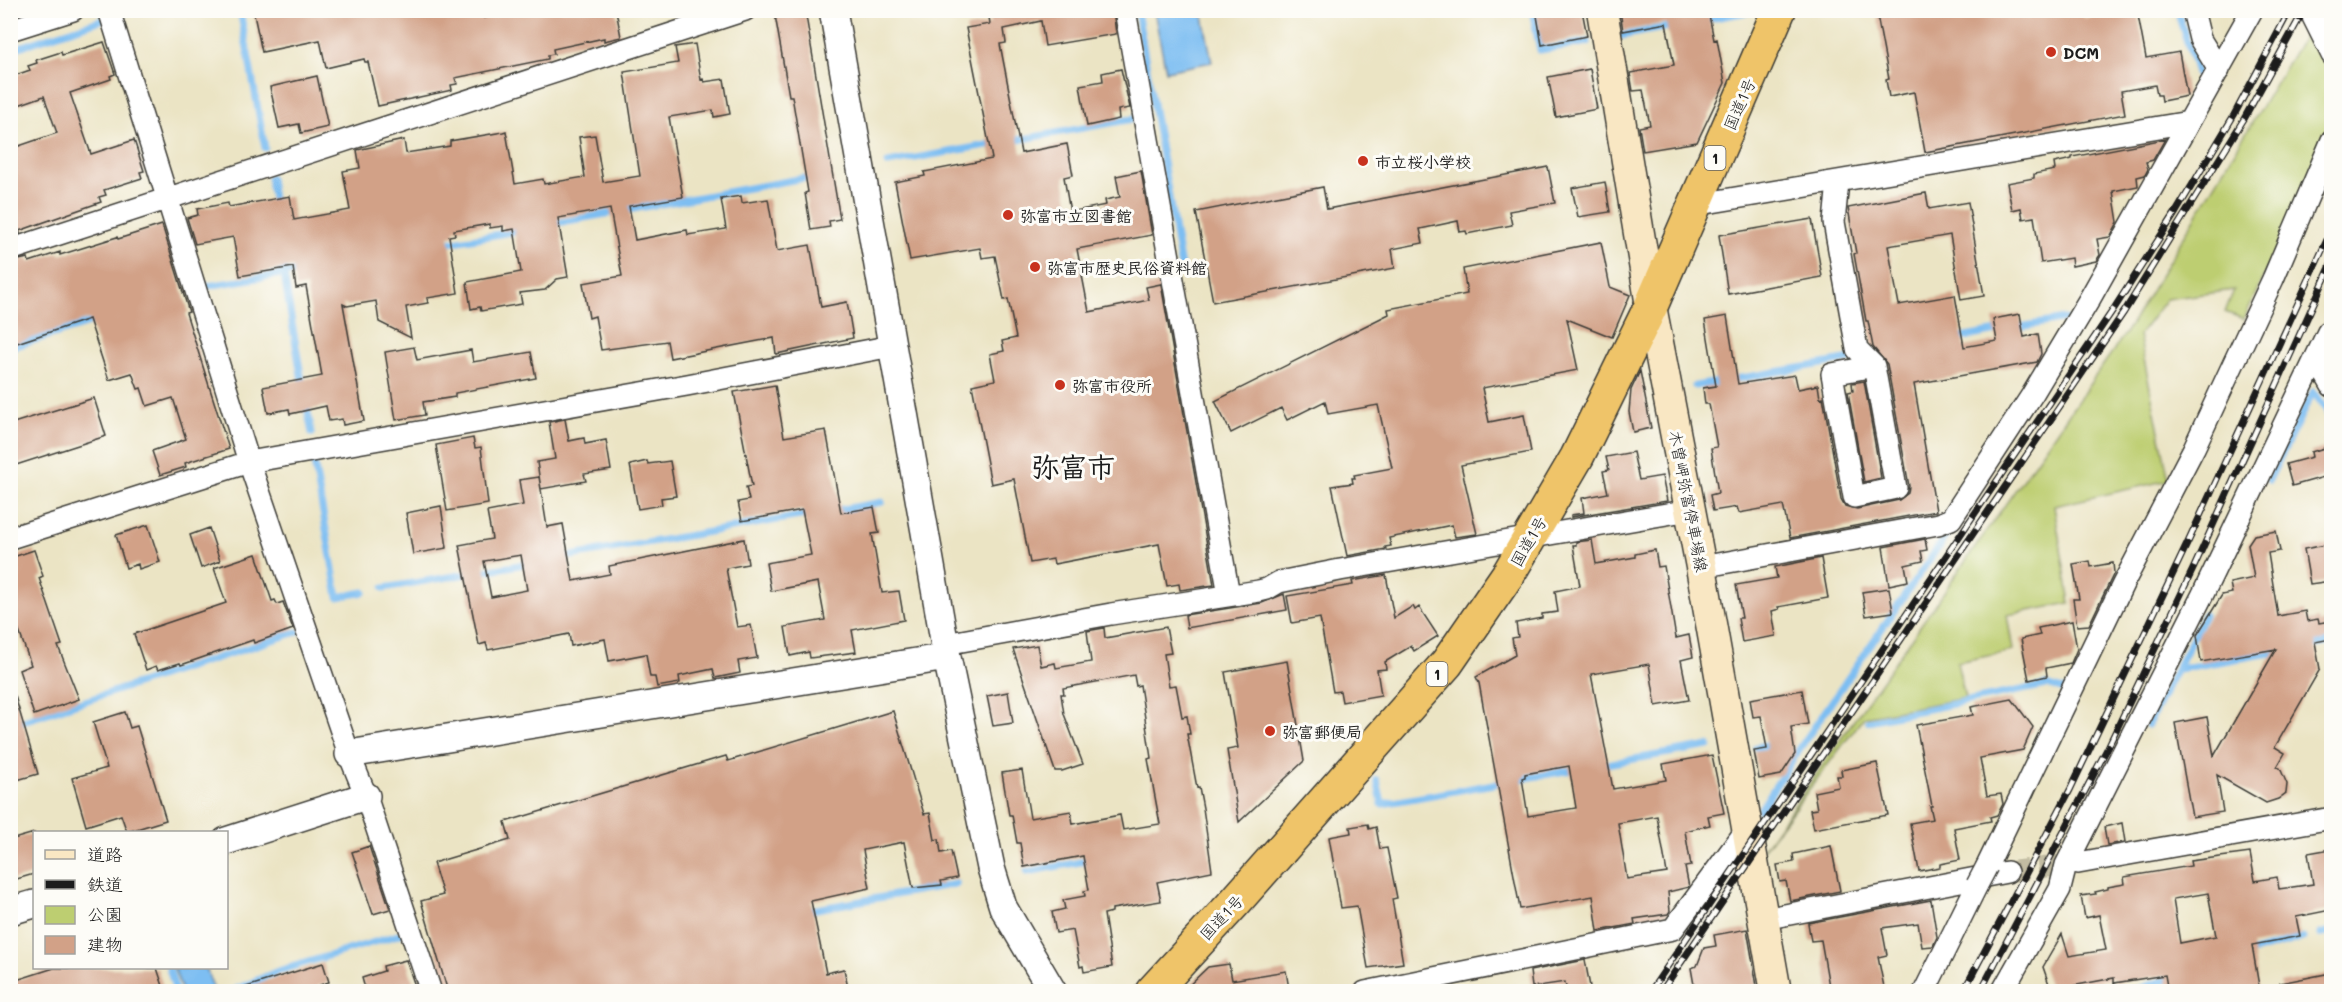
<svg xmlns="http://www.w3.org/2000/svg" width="2342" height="1002" font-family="Mali,'Klee One',sans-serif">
<rect width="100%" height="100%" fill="#fdfcf7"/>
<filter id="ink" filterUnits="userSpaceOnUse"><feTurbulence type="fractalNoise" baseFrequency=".0167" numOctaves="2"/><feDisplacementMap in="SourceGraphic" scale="12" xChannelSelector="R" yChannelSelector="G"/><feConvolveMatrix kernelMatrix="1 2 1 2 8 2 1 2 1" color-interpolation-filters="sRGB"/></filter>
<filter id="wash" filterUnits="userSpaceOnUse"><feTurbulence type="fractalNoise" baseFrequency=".008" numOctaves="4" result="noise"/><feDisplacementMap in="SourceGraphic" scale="24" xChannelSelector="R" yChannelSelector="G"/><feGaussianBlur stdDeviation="1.35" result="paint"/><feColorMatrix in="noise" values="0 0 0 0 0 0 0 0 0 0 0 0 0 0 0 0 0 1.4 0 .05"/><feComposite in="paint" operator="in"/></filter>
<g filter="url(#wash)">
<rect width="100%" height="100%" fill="#ebe4c4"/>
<path fill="#bdce71" stroke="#6c7546" stroke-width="1.5" d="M2310,26L2331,78V128L2244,319L2225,312L2234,290L2166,299L2139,335L2169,480L2054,506L2070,603L2007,615L2013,651L1957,662L1965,698L1864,717L1763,850L2129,328Z"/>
<path fill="#7dbef2" stroke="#4c6d87" stroke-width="1.5" d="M1154,11H1202L1212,62L1166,71Z
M174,968H206L214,990L182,991Z"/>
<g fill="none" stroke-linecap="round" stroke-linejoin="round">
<path stroke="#7dbef2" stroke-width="7" d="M240,10L265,148
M1137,10L1181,267
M1532,10L1540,50L1588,42
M2179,17L2198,76
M1703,20L1753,11
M1621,36L1674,26
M10,50L132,10
M1012,141L1138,118
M888,163L998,143
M270,178L274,206
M551,224L815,176
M442,244L523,230
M283,270L303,387
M201,287L301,271
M2014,328L2065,319
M1955,339L2003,330
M10,348L99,320
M1695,386L1851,359
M306,403L312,433
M314,462L338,597L364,592
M2269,480L2313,392L2332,417
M832,511L882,502
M560,558L812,514
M384,588L531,563
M2308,646L2332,642
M2178,669L2282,651
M1868,721L2047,685L2064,690
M14,724L297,632
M2148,725L2204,615
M1756,747L1774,744
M1600,765L1709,746
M1377,780L1382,804L1577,769
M1760,810L1806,739L1954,524
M1027,872L1091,860
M805,911L956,884
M2320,934L2332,931
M2245,954L2303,938
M169,968L176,992
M230,992L278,971L401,934
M2128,992L2174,977"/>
</g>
<g id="blocks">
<path fill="#d2a187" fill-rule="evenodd" d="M253,10H483L484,18L519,10H523L524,14L541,10H616L621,37L604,41V38L553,49L554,54L548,55V59L455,78L457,84L451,85L452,90L378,106L368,62H365L364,59L326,68L320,40L262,52Z
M799,10H805L840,219L829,221L830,227L811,230L805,193L808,192L792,96H789L775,15Z
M988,10H1113L1116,34L1045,46L1041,21L1004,29L1006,43L1000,44L1021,153L1067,144L1073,175L1064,177L1070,212L1106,205L1105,200L1120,197L1116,176L1141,171L1152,235L1077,249L1089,312L1149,300L1146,287L1161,284L1214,585L1180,590L1179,584L1167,586L1159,544L1054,564L1053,559L1030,563L1014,479L991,484L972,385L995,380L990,354L1004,351L1002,341L1016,338L1008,299L1004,300L995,256L982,258L980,248L910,260L895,182L925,176L924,172L992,159L966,28L990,24Z
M1536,10H1582L1587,36L1542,45Z
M1620,10H1708L1714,40L1717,39L1725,83L1697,142L1643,151L1639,127L1650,125L1643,90L1633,91L1630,73L1674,65L1666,23L1623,31Z
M1876,10H2082L2084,18L2126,10H2137L2146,58L2179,52L2187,96L2162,101L2161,95H2157L2155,85L2121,91L2125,114L1925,152L1914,92L1889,97L1886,80L1889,79Z
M104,42L115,74L110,76L111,79L70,93L91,154L134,140L144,171L140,172L142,178L104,190L106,195L99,197L101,202L19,231L20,233L10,236V149L57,133L44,96L10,108V77L30,70L28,66L37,63L36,60L61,52L62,55Z
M695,44L701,80L703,79L704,82L724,79L730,114L714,117L713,110L669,117L683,197L629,206L635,240L687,230L688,235L726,229L721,199L741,196L742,203L768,199L777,251L810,245L821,307L847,302L853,338L776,354L774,338L670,358L667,341L601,350L595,316L589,318L583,283L622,276L610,209L558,218L568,277L557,279L545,290L520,293L522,304L481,311L480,307L471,309L467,282L521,272L514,229L503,231V226L490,228V224L454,230L455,235L449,236L458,293L427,298L428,303L406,307L411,338L379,322L376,301L347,306L343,304L364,421L343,425L342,419L329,421L326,406L290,414L289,409L268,413L263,387L322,376L306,286L296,288L293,267L240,276L233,237L195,244L187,218L198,215L197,209L228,203L229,207L290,196L294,220L350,210L343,171L360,168L357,150L404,140L406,153L450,146V141L503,132L506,131L515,184L543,179L544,184L585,177L579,137L595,135L603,182L640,176L624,72L678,63L675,47Z
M1121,69L1130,108L1118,110L1119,119L1087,126L1080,85L1103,81L1102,73Z
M1590,69L1597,109L1556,117L1548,77Z
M317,76L328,127L301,133L299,124L279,128L270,87Z
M2165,139L2153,160L2146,162L2148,169L2145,175L2137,177L2138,186L2113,191L2118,222L2110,237L2097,239L2100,255L2096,261L2072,266L2071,258L2041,263L2034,217L2023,219L2021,208L2012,210L2007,183L2034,178V174L2055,170L2054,163L2072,159V157Z
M1548,167L1555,203L1509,211L1512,225L1467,234L1466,231L1460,232L1458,221L1420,229L1423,243L1392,249L1395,268L1213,302L1196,212L1323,187L1327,209Z
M1605,182L1610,212L1578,217L1572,188Z
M1926,193L1929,209L1968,202L1984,296L1961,300L1950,235L1888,246L1899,305L1955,295L1964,347L1997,341L1993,319L2020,314L2024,337L2038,334L2041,354L2037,362L1914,384L1936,511L1790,538L1783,505L1739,513L1737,507L1713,511L1710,495L1718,493L1711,448L1717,447L1709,404H1705L1703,388L1716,386L1705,320L1727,316L1738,384L1795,375L1798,389L1818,385L1820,398L1823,397L1841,499L1845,506L1857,509L1899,500L1908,493L1909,486L1887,364L1873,347L1868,321H1866L1854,254L1856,253L1848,208Z
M1812,219L1822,277L1728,294L1719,235Z
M162,225L189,312L186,313L229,449L185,463L186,467L160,475L152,451L186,439L173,398L147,406L141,388L138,389L132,373L109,380L89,319L14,344L10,332V262L28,258L29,262L60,252V255L117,237L118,239Z
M1601,242L1610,287L1630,295L1612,337L1567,319L1578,370L1482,388L1489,422L1524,415L1531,452L1461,465L1477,534L1455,537L1452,525L1389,538L1391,546L1385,547L1386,549L1347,556L1332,486L1353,483L1352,478H1355L1354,475L1392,468L1378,405L1328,414L1325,401L1287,420L1281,408L1231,433L1215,401L1389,314L1388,309L1467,294L1463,269Z
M414,347L417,360L471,350L473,362L531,352L536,378L455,393V397L423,402L425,415L396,420L385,352Z
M1640,371L1651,428L1633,432L1629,412L1631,390Z
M1864,381L1881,478L1864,482L1848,392L1853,391L1852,383Z
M775,385L784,437L826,430L841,513L874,507L879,533L872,534L882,593L899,591L904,620L852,630L856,652L810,658L809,652L790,656L785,627L825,620L818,582L771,591L766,563L811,555L802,510L742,521L738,502L749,500L746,487L752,486L734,392Z
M94,398L106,436L10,467V424Z
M565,419L569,441L584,438L585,444L606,440L611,470L584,474L586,481L541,489L537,462L555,459L549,422Z
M473,438L475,448L481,447L488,504L447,511L436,445Z
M2331,446V475L2292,486L2286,464L2312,457L2311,452Z
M1633,452L1639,480L1662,476L1667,501L1571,517V515L1584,513L1582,498L1608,493L1603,471L1609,470L1606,457Z
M647,461L648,464L670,461L676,496L661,498L662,505L638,509L630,465Z
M539,477L547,527L563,524L573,581L610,574L609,566L744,539L748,564L726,568L737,627L751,625L757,658L738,661L740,673L715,678L713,669L679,676L680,683L657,687L655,677H650L646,654L609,661L605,639L571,646L569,634L488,650L486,643L479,645L459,545L492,539L487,512L523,505L519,480ZM521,555L527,590L491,597L484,561Z
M441,506L447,548L413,554L406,513Z
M148,525L160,562L139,569L138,564L126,568L116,535Z
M209,528L220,561L201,568L190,535Z
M2276,531L2280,551L2268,553L2278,616L2305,611L2307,621L2318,619L2319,623L2331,621V639L2315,642L2320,669L2275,747L2285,753L2277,767L2280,768L2287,784L2286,793L2278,799L2266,803L2217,775L2223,812L2192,817L2175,723L2207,717L2214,756L2276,649L2201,662L2197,635L2222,595L2232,593L2230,583L2254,578L2248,544L2254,535Z
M1925,539L1927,550L1921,551L1923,561L1905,565L1908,581L1889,585L1883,547Z
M1592,540L1596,564L1635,557V554L1655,550L1658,567L1664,566L1676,638L1689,635L1693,657L1681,660L1689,700L1656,706L1649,664L1591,674L1613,789L1666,780L1663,764L1712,755L1724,813L1708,816L1710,825L1685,831L1691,866L1685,867L1689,887L1668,892L1670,911L1668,914L1634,919L1635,924L1598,931L1593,896L1520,909L1479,683L1476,677L1515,655L1512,638L1518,637L1516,623L1542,618V614L1558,612L1555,591L1580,586L1573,545H1576V542ZM1569,766L1576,808L1528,816L1522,778L1525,777V774ZM1657,816L1667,873L1627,879L1618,823Z
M2331,544V581L2310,584L2304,549Z
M34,550L43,576L39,578L62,645L58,646L79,699L34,715L19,670L31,665L19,631H17L10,613V558Z
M256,554L272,601L275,600L277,604L283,602L293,629L254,643L253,640L181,665L180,663L158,670L156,666L146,670L134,634L226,603L214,568Z
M1821,558L1828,598L1778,607L1779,609L1772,611L1776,636L1742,642L1738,618H1742L1736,585L1777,578L1775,567Z
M2090,561L2091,567L2113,563L2114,573L2089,625L2077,626L2073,599H2079L2073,564Z
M1386,575L1394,618L1413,606L1415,610L1419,607L1438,636L1414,651L1411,646L1385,662L1386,669L1377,670L1381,695L1342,702L1340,691L1333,692L1320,618L1292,623L1287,596L1353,585L1352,581Z
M1889,588L1893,612L1866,616L1862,592Z
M1284,594L1287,610L1187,628L1185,615L1262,603Z
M2072,621L2077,649L2071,663L2046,668L2047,676L2029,680L2021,639L2040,635L2038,628Z
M1166,627L1171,653L1164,654L1169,686L1176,685L1182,717L1187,716L1190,734H1187L1197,788L1199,787L1203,808L1212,871L1157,882L1161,901L1112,909V912L1104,914L1112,967L1084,972L1083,966L1080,967L1073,930L1056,933L1052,912L1065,909L1063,900L1085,896L1084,891L1089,890L1083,856L1024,867L1020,843H1017L1012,815H1009L1002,773L1022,770L1030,818L1071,811L1073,824L1120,815L1123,830L1160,824L1148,759L1151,758L1140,685L1136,686L1134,675L1063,688L1064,694H1061L1064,714L1083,764L1062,771H1055L1013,649L1037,645L1041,666L1055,663L1056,668L1091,662L1087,631L1104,628L1105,638Z
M1287,661L1304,761L1239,822L1227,750L1238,748L1225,672Z
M1802,690L1808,724L1791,727L1795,754L1781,775L1759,779L1754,751L1767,749L1761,716L1753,717L1750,699Z
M1008,692L1013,723L993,726L987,696Z
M15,696L38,774L10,782V697Z
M2012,699L2033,727L2023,750L1980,758L1987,796L2001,794L2003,804L1997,815L1990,817L1991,821L1954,828L1960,860L1940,864V867L1919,871L1910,823L1933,819L1930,806H1932L1916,725L1973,715L1971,707Z
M893,711L924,814L930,813L935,840L939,839L941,853L951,851L957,878L941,881L942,885L913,888L904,842L863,850L870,888L811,901L826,973L844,969L848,988L829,992H448L421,901L443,895L433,863L510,840L505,822L726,756L728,761Z
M125,712L130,728L137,726L166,820L127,832L121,815L86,826L72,778L107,768L93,722Z
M1877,763L1888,815L1814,829L1810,810L1817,809L1814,792L1839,787L1837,776H1842L1841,770Z
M2122,823L2125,842L2107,845L2104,827Z
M1368,824L1369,829L1376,827L1380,849L1387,848L1397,898L1392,899L1403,963L1368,968L1357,906L1341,908L1329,837L1351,833L1350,827Z
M34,833V874L10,881V840Z
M369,846L390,909L373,914L352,852Z
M1831,846L1840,891L1790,901L1786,881L1780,882L1777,865L1794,862L1793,854Z
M2331,849V910L2296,917L2300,936L2252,945L2260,992H2168L2165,975L2114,983V978L2051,990L2043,967L2062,934L2069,956L2106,950L2099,915L2085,918L2081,896L2096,894L2095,892L2108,889V887L2125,884L2124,877L2191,866L2190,861L2250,853L2255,881L2277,877L2279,889L2313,884L2308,853ZM2208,893L2216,936L2180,943L2173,899Z
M1931,900L1937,937L1933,946L1922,947L1918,923L1882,928L1887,955L1878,957L1885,992H1830L1821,940L1811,941L1808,923Z
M1747,929L1758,992H1700L1698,985H1694L1691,968L1697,966L1704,948L1716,946L1714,935Z
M406,960L417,992H366L362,978L384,971L383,966Z
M1585,960L1591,992H1567L1565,982L1532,987L1530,971Z
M323,963L329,982L320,985L316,988L318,992H244L243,988Z
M1229,964L1232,980L1286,971L1289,989L1275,992H1182L1208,967Z
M54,968H157L165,992H10V982Z
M2331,973V992H2281L2280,983Z"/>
</g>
</g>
<g filter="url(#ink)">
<use href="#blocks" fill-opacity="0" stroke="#3b3a35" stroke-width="1.5"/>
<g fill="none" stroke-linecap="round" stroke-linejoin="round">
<path stroke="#c2bca2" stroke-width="21" stroke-dasharray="21 10" stroke-linecap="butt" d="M2007,872L2078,863"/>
<defs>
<path id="minor" d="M109,10L249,462L349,754L366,796L431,992
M1125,10L1229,595
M2193,10L2200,39L2219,70
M2313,17L2332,55
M10,30L73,10
M1838,182L1834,222L1857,349L1874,366L1896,488L1854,497L1832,374L1874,366
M1694,205L2189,122L2252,10
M10,250L745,10
M2326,347L2324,372L2332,386
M10,538L249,462L687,385L892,346
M1701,567L1938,524L1951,519L2032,395L2089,300L2189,122
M945,644L1111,614L1259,591L1267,589L1279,582L1340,570L1690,510
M2078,863L2332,818
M1987,866L2123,584L2194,448L2273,279L2332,140
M1764,919L2007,872
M1365,992L1673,929L1747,829
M1924,992L1977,885
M2002,992L2060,889L2066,865L2203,594L2328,332"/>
<path id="tertiary" d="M833,10L947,657L991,868L1003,907L1053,992
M349,754L947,657
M226,841L366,796
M10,911L34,904"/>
<path id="secondary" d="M1602,10L1651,306L1701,567L1776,992"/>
<path id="trunk" d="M1152,992L1235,902L1447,663L1509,573L1577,457L1651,306L1779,10"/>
</defs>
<use href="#minor" stroke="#3b3a35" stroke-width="24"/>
<use href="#tertiary" stroke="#3b3a35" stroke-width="30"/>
<use href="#secondary" stroke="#3b3a35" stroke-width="33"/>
<use href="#trunk" stroke="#3b3a35" stroke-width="36"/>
<use href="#minor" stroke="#fff" stroke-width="21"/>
<use href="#tertiary" stroke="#fff" stroke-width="27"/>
<use href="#secondary" stroke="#f9e7c3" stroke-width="30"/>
<use href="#trunk" stroke="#efc469" stroke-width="33"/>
<defs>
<path id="rail" d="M1650,992L2115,307L2176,212L2234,115L2290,10
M1661,992L2124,312L2244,119L2304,10
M1963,992L2070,790L2189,540L2332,229
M1980,992L2108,747L2194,567L2332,263"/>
</defs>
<use href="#rail" stroke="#1c1c1c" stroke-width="7"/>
<use href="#rail" stroke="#fdfcf7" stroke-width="4.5" stroke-dasharray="14" stroke-linecap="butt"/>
<defs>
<path id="minor-bridge" d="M1977,885L1987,866"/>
</defs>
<use href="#minor-bridge" stroke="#3b3a35" stroke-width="24" stroke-linecap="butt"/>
<use href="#minor-bridge" stroke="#fff" stroke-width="21"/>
</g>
</g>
<g fill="#c8321e" stroke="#fdfcf7" stroke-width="2">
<circle cx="2051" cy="52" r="6"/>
<circle cx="1363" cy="161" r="6"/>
<circle cx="1008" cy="215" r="6"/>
<circle cx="1035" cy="267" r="6"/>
<circle cx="1060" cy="385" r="6"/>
<circle cx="1270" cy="731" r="6"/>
</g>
<g text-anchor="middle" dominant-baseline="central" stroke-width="6" stroke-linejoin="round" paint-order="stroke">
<g fill="#fdfcf7" stroke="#605f5e" stroke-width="1.5">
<rect x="1704.5" y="146" width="21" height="24" rx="4.5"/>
<rect x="1426.5" y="662" width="21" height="24" rx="4.5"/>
</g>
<g font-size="15" font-weight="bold" fill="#1c1c1c">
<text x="1715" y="158">1</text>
<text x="1437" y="674">1</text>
</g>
<g font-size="16" font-weight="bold" fill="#1c1c1c" stroke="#fdfcf7" text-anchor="start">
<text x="2063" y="52">DCM</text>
<text x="1375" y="161">市立桜小学校</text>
<text x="1020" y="215">弥富市立図書館</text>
<text x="1047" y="267">弥富市歴史民俗資料館</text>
<text x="1072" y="385">弥富市役所</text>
<text x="1282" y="731">弥富郵便局</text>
</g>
<g font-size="16" fill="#1c1c1c" stroke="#fdfcf7">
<text transform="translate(1739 104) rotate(-66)">国道1号</text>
<text transform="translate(1689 501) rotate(79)">木曽岬弥富停車場線</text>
<text transform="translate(1528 541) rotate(-60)">国道1号</text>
<text transform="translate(1221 917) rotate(-47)">国道1号</text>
</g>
<g font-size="28" font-weight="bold" fill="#1c1c1c" stroke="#fdfcf7">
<text x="1073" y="466">弥富市</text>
</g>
</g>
<rect width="2342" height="1002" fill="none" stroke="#fdfcf7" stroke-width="36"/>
<rect x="33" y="831" width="195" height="138" fill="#fdfcf7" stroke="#a3a29f" stroke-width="1.5"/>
<rect x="45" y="850" width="30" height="9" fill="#f9e7c3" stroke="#a3a29f" stroke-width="1.5"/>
<text x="87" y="861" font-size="18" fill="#1c1c1c">道路</text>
<rect x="45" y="880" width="30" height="9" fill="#1c1c1c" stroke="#a3a29f" stroke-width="1.5"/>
<text x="87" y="891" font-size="18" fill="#1c1c1c">鉄道</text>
<rect x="45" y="906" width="30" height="18" fill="#bdce71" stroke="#a3a29f" stroke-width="1.5"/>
<text x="87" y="921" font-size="18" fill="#1c1c1c">公園</text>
<rect x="45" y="936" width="30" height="18" fill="#d2a187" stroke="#a3a29f" stroke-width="1.5"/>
<text x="87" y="951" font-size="18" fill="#1c1c1c">建物</text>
</svg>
